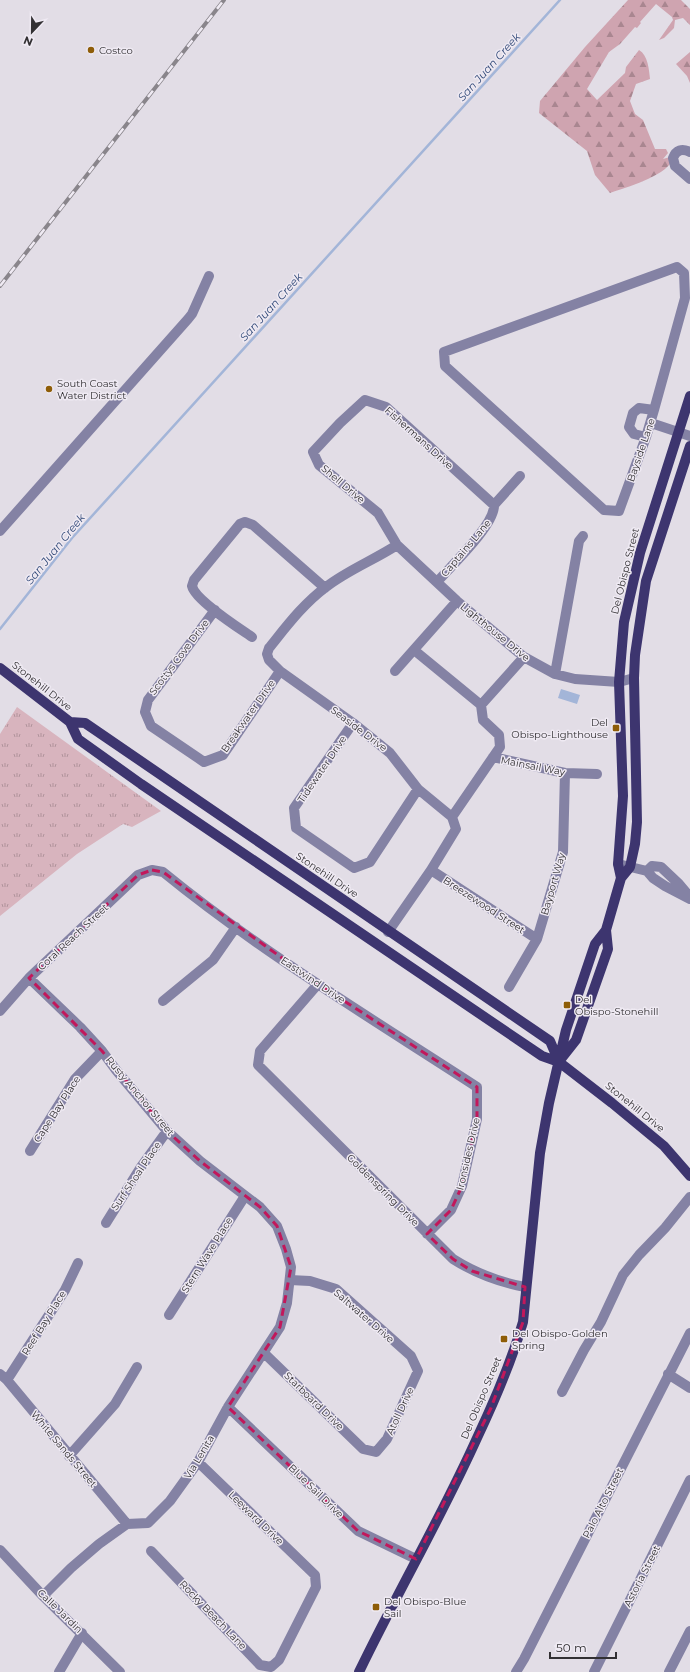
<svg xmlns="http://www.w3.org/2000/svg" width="690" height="1672" font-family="Montserrat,sans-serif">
<defs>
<pattern id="grass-tufts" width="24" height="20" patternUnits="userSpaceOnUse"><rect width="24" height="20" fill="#d8b4be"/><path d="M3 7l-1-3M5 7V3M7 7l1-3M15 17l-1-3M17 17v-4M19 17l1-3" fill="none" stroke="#b0939b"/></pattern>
<pattern id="forest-firs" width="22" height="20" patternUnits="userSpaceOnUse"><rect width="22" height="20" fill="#cfa4b0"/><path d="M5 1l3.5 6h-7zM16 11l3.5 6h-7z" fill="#a98690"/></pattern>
</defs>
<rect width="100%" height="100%" fill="#e2dde6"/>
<path fill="url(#grass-tufts)" d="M17,707L161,811L132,827L123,824L77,854L0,916V734Z"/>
<path fill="url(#forest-firs)" d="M628,0H681L690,9V25L683,18L675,20L674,28L664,38L659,40L673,20L672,17L656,4L640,22L641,23L637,28L635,27L620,44L609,52L587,89L597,100L625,73L626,67L639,50C648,55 649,70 650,79L636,84L630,101L635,114L643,120L655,149H666L668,153L663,159L670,157L672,161C663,177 627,187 610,193L595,175L587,151L539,113L540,101L585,47Z
M690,52V83L687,76L676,64Z"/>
<path fill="#a3b5d8" d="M561,689L580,695L577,704L558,698Z"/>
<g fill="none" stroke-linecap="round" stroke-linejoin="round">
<path stroke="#a3b5d8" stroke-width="2.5" d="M0,629L72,538L560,0"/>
<path stroke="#8482a4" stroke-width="10" d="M690,152C682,148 676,150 673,158L675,166L690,179
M677,267L684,273L685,298L654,410L646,437L619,511L604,510L445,366L444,352Z
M651,423L690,436
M646,437L634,434L629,427L633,413L639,408L654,410
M494,505L386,407L365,400L340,423L313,452L319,465L378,513L397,545L457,601L524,657L555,674L575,679L619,682L634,678
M0,531L188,319L192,314L209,276
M437,582C451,566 495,525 494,505L520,476
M215,610L148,700L145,712L151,726L204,762L223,755L280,671
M252,637C239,628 195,600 192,586L194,580L240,524L245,522L253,525L325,588
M414,650L481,705L483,720L499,735L500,747L452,817
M395,671L457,601
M555,674L579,541L583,536
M481,705L524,657
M353,723L294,808L296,828L354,868L370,862L418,789
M493,757L565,773L597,774
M618,864L647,871L653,878L665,886L690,899
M431,870L537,939
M647,871L652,866L661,867L679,884L690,897
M388,932L431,870L456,829L452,817L418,789L390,753L353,723L280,671L269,660L267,654L269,648C286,627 303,604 326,587C348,570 374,560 397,545
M29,978L80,1027L102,1051L116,1070L167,1131L200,1161L260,1207L277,1226L286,1249L291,1267L287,1303L280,1327L228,1407L198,1462L170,1501L148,1523L127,1524L99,1544L71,1568L43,1596
M318,984L260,1051L258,1065L453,1259C475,1273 499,1282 525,1287
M509,987L537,939L563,852L565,773
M163,1001L213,960L236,927
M0,1011L29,978L138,875L152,870L163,872C261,952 371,1018 477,1087V1119L462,1186L451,1210L427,1234
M30,1151L75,1079L102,1051
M106,1223L141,1167L167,1131
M169,1315L245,1196
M264,1353L363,1449L376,1452L387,1439L418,1371L411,1356L336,1289L310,1281L290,1280
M0,1374L7,1380L127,1524
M668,1374L690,1388
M7,1380L65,1290L78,1263
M562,1392L584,1350L601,1322L623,1275L639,1255L665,1228L690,1197
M228,1407L358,1531L416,1559
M69,1456L115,1404L137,1367
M0,1550L43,1596L120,1672
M151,1551L260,1665L271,1667L279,1660L316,1587L315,1575L198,1462
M59,1672L82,1633
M516,1672L524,1659L690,1333
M594,1672L690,1480
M669,1672L690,1631"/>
<path stroke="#3d356f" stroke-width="10" d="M0,668L70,722L78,739L141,784L542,1056L559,1062L612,1103L664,1146L690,1176
M70,722L85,723L550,1041L559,1062
M621,878L618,864L623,796L619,682L624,622L640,553L690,396
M561,1059L576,1040L608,949L606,930L621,878L630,867L635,844L637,822L634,678L635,655L646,581L690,446
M359,1672C397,1593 441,1518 477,1438C495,1400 511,1363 523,1322L540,1153L549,1103L566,1030L595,944L606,930"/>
<defs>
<path id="rail" d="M0,286L224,0"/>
</defs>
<use href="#rail" stroke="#89858b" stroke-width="4"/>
<use href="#rail" stroke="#efeaf3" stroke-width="2.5" stroke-dasharray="8" stroke-linecap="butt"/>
</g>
<path fill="none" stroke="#c2185b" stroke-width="3" stroke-dasharray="8 5" stroke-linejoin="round" d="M152,870L163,872L318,984L477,1087V1119L462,1186L451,1210L427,1234L453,1259L472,1271L525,1287L523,1322L491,1408L416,1559L358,1531L228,1407L280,1327L291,1267L277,1226L260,1207L200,1161L167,1131L102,1051L29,978L138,875Z"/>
<g fill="#8e5d08" stroke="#efeaf3" stroke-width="1.5">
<circle cx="91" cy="50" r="4"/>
<circle cx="49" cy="389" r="4"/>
<rect x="612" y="724" width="8" height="8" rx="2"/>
<rect x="563" y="1001" width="8" height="8" rx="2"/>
<rect x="500" y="1335" width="8" height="8" rx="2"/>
<rect x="372" y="1603" width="8" height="8" rx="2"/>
</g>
<g text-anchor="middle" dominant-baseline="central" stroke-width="3" stroke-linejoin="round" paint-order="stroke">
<g font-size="10" fill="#323033" stroke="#efeaf3" text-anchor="start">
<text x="99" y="50">Costco</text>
<text x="57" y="383">South Coast<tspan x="57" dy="12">Water District</tspan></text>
<text x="608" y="722" text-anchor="end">Del<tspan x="608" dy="12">Obispo-Lighthouse</tspan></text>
<text x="575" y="999">Del<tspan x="575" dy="12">Obispo-Stonehill</tspan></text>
<text x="512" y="1333">Del Obispo-Golden<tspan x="512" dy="12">Spring</tspan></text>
<text x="384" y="1601">Del Obispo-Blue<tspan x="384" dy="12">Sail</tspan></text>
</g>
<g font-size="10" fill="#323033" stroke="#efeaf3">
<text transform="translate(419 438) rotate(42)">Fishermans Drive</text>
<text transform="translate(641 450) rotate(-71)">Bayside Lane</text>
<text transform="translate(343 484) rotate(40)">Shell Drive</text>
<text transform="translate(466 548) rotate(-50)">Captains Lane</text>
<text transform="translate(625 571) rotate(-76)">Del Obispo Street</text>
<text transform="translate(495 632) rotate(39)">Lighthouse Drive</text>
<text transform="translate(179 657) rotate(-53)">Scottys Cove Drive</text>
<text transform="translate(42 686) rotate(38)">Stonehill Drive</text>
<text transform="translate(248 716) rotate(-55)">Breakwater Drive</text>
<text transform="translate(359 729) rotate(37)">Seaside Drive</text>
<text transform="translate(533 766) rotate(11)">Mainsail Way</text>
<text transform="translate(322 769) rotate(-56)">Tidewater Drive</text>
<text transform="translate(327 875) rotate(34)">Stonehill Drive</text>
<text transform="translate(553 884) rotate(-74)">Bayport Way</text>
<text transform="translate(484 905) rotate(33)">Breezewood Street</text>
<text transform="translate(73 937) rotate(-43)">Coral Reach Street</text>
<text transform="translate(313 980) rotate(34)">Eastwind Drive</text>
<text transform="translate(140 1096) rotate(50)">Rusty Anchor Street</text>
<text transform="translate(635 1107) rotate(39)">Stonehill Drive</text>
<text transform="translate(57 1109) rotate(-57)">Cape Bay Place</text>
<text transform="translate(468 1154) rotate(-77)">Ironsides Drive</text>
<text transform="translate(136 1176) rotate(-56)">Surf Shoal Place</text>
<text transform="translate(383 1190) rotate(45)">Goldenspring Drive</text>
<text transform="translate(207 1255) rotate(-58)">Stern Wave Place</text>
<text transform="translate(364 1316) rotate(41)">Saltwater Drive</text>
<text transform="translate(44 1323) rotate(-58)">Reef Bay Place</text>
<text transform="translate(481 1398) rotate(-67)">Del Obispo Street</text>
<text transform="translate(314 1401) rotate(44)">Starboard Drive</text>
<text transform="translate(400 1411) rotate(-65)">Atoll Drive</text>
<text transform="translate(64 1449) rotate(50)">White Sands Street</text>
<text transform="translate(199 1457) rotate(-59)">Via Lenita</text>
<text transform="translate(316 1491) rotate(44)">Blue Sail Drive</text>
<text transform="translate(603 1503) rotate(-63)">Palo Alto Street</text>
<text transform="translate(256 1518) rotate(44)">Leeward Drive</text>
<text transform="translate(642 1576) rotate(-63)">Astoria Street</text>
<text transform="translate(60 1611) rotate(44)">Calle Jardin</text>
<text transform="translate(213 1615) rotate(46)">Rocky Beach Lane</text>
</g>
<g font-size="11" font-style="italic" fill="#304877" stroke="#efeaf3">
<text transform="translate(489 67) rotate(-48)">San Juan Creek</text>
<text transform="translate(271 307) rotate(-48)">San Juan Creek</text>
<text transform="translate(55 549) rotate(-51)">San Juan Creek</text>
</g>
</g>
<g transform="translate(32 32) rotate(202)" stroke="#efeaf3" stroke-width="3" paint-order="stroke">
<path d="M0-3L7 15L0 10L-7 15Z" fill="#323033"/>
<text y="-6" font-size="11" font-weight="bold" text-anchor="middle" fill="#323033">N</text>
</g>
<path d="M550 1652v6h66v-6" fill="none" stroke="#323033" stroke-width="2"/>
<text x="556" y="1652" font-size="12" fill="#323033" stroke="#efeaf3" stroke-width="3" paint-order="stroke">50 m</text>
</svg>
